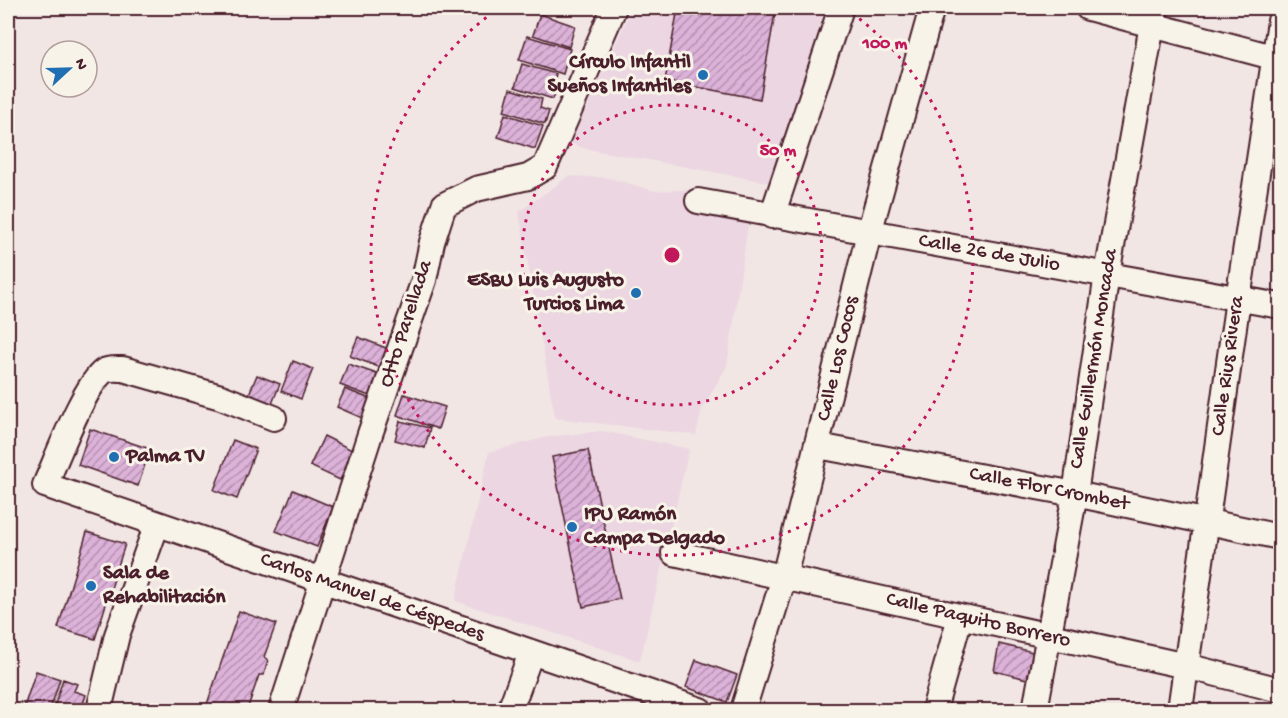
<svg xmlns="http://www.w3.org/2000/svg" width="1288" height="718" font-family="'Gochi Hand',sans-serif">
<defs>
<pattern id="building-hatch" width="6" height="6" patternUnits="userSpaceOnUse" patternTransform="scale(1.5)"><rect width="6" height="6" fill="#dcb2d9"/><path d="M-1 1l2-2M0 6l6-6M5 7l2-2" fill="none" stroke="#b490b0"/></pattern>
</defs>
<rect width="100%" height="100%" fill="#f2e6e5"/>
<filter id="ink" filterUnits="userSpaceOnUse"><feTurbulence type="fractalNoise" baseFrequency=".0167" numOctaves="2"/><feDisplacementMap in="SourceGraphic" scale="12" xChannelSelector="R" yChannelSelector="G"/><feConvolveMatrix kernelMatrix="1 2 1 2 8 2 1 2 1" color-interpolation-filters="sRGB"/></filter>
<g filter="url(#ink)">
<path fill="#ebd6e1" d="M632,8H825L772,183L583,148L571,143Z
M569,176L609,178L655,191L702,189L752,198L727,366L702,409L696,435L555,418L519,212Z
M602,431L689,449L640,661L455,601L489,452L547,437Z"/>
<path fill="url(#building-hatch)" stroke="#4a1f2b" stroke-width="1.5" d="M678,8H776L760,99L665,81Z
M540,14L575,26L569,47L533,35Z
M527,36L570,49L563,74L519,60Z
M522,64L556,74L553,84L557,87L553,99L515,87Z
M510,89L542,99L540,108L549,111L545,124L504,111Z
M505,114L543,126L535,149L498,137Z
M358,337L391,350L384,369L350,356Z
M293,361L313,369L301,399L281,391Z
M348,364L380,375L372,397L340,385Z
M257,375L280,384L269,411L246,401Z
M345,389L370,399L362,418L337,407Z
M404,394L445,407L438,429L397,415Z
M400,421L430,428L425,448L395,440Z
M90,429L150,449L138,486L78,465Z
M324,436L354,451L340,480L310,466Z
M233,440L256,449L237,499L214,490Z
M588,450L620,599L583,607L552,457Z
M293,490L333,507L317,547L276,531Z
M87,532L125,544L95,639L58,628Z
M239,611L276,624L264,657L268,660L264,675H259L247,710H205Z
M999,644L1033,652L1027,679L994,671Z
M696,660L737,675L727,702L686,687Z
M36,671L60,679L50,710H23Z
M63,679L77,684L74,691L86,695L81,710H53Z"/>
<g fill="none" stroke-linecap="round" stroke-linejoin="round">
<defs>
<path id="minor" d="M1088,8L1280,59
M698,201L1280,306
M772,216L841,8
M274,418L221,397L123,369C117,369 109,368 104,371C84,385 56,461 45,485L700,710
M818,446L1075,494L1280,537
M674,553L1186,666L1280,690
M99,710L117,635L157,524
M281,710L370,434L424,280L432,242L444,205L476,189L528,177L545,167L614,8
M510,710L531,653
M743,710L784,577L869,233L932,8
M934,710L960,617
M1035,710L1075,494L1107,274L1152,25L1156,8
M1180,710L1238,299L1280,21"/>
</defs>
<use href="#minor" stroke="#4a1f2b" stroke-width="28"/>
<use href="#minor" stroke="#f7f3e8" stroke-width="24"/>
</g>
</g>
<g fill="none" stroke="#c2185b" stroke-width="3" stroke-dasharray="3 6">
<circle cx="672" cy="255" r="150"/>
<path d="M845 8A301 301 0 1 1 499 8"/>
</g>
<g fill="#1f6fb2" stroke="#f7f3e8" stroke-width="2">
<circle cx="703" cy="75" r="6"/>
<circle cx="636" cy="293" r="6"/>
<circle cx="114" cy="457" r="6"/>
<circle cx="572" cy="527" r="6"/>
<circle cx="91" cy="586" r="6"/>
</g>
<g text-anchor="middle" dominant-baseline="central" stroke-width="6" stroke-linejoin="round" paint-order="stroke">
<g font-size="21" font-weight="bold" fill="#4a1f2b" stroke="#f7f3e8" text-anchor="start">
<text x="691" y="63" text-anchor="end">Círculo Infantil<tspan x="691" dy="24">Sueños Infantiles</tspan></text>
<text x="624" y="281" text-anchor="end">ESBU Luis Augusto<tspan x="624" dy="24">Turcios Lima</tspan></text>
<text x="126" y="457">Palma TV</text>
<text x="584" y="515">IPU Ramón<tspan x="584" dy="24">Campa Delgado</tspan></text>
<text x="103" y="574">Sala de<tspan x="103" dy="24">Rehabilitación</tspan></text>
</g>
<g font-size="21" fill="#4a1f2b" stroke="#f7f3e8">
<text transform="translate(989 254) rotate(10)">Calle 26 de Julio</text>
<text transform="translate(407 324) rotate(-72)">Otto Parellada</text>
<text transform="translate(839 359) rotate(-77)">Calle Los Cocos</text>
<text transform="translate(1095 359) rotate(-81)">Calle Guillermón Moncada</text>
<text transform="translate(1229 366) rotate(-82)">Calle Rius Rivera</text>
<text transform="translate(1049 490) rotate(11)">Calle Flor Crombet</text>
<text transform="translate(372 598) rotate(19)">Carlos Manuel de Céspedes</text>
<text transform="translate(978 621) rotate(13)">Calle Paquito Borrero</text>
</g>
</g>
<circle cx="672" cy="255" r="9" fill="#c2185b" stroke="#f7f3e8" stroke-width="3"/>
<g font-size="18" text-anchor="middle" font-weight="bold" fill="#c2185b" stroke="#f7f3e8" stroke-width="6" stroke-linejoin="round" paint-order="stroke">
<text x="885" y="48">100 m</text>
<text x="778" y="155">50 m</text>
</g>
<rect width="1288" height="718" fill="none" stroke="#f7f3e8" stroke-width="30"/>
<rect x="15" y="15" width="1258" height="688" fill="none" stroke="#4a1f2b" stroke-width="2" filter="url(#ink)"/>
<g transform="translate(69 69) rotate(68)"><circle r="28" fill="#f7f3e8" stroke="#b29e9c" stroke-width="1.5"/>
<path d="M0-4.5L10 22L0 15L-10 22Z" fill="#1f6fb2"/>
<text y="-9" font-size="16" font-weight="bold" text-anchor="middle" fill="#4a1f2b">N</text>
</g>
</svg>
